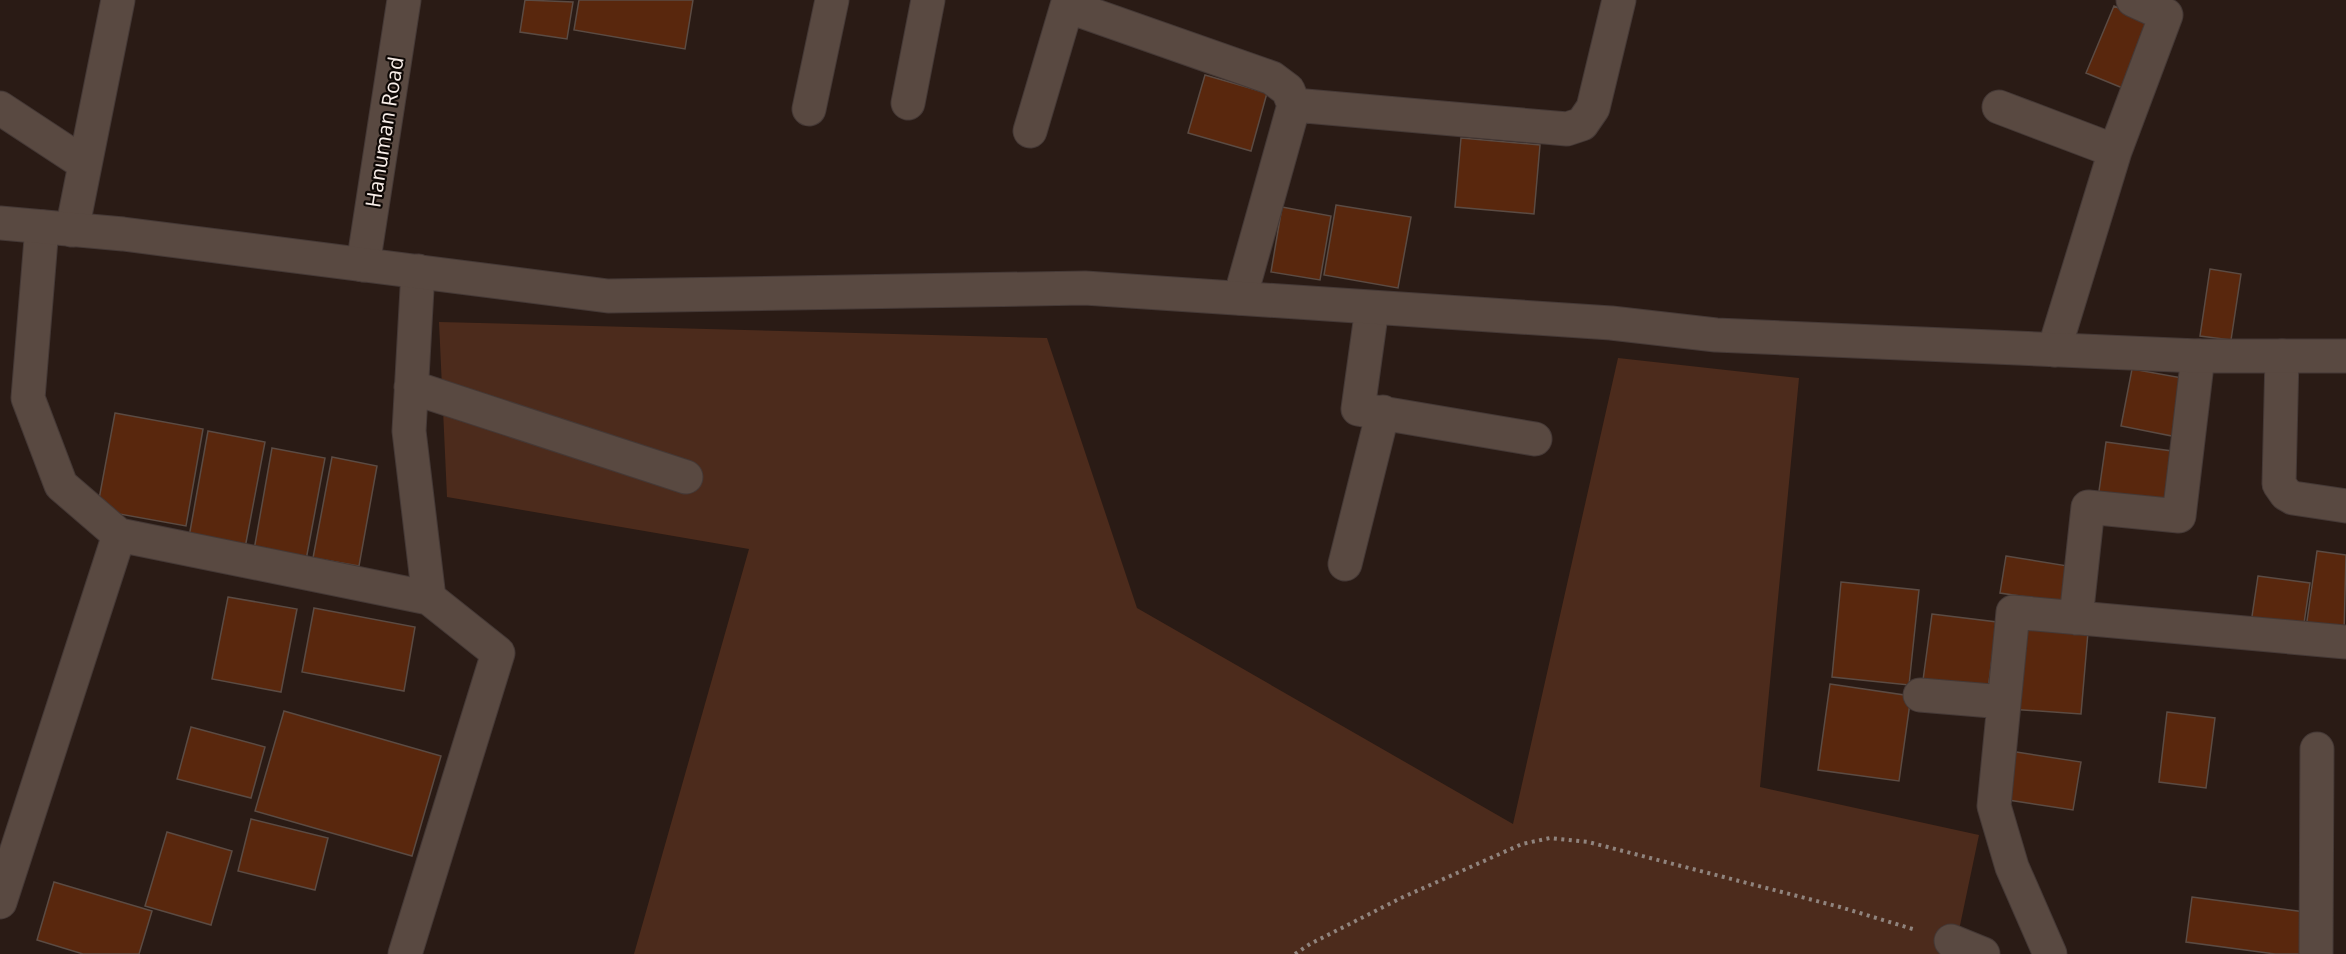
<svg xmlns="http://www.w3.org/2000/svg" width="2346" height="954" font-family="'Open Sans',sans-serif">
<rect width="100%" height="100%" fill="#2a1b15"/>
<path fill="#4c2b1c" d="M439,322L1047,338L1137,608L1513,824L1618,358L1799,378L1760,787L1979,835L1954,954H634L749,549L447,497Z"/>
<path fill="#59270d" stroke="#5b4b43" stroke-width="1.5" d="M525,0L573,2L567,39L520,32Z
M579,0H693L685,49L574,30Z
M2114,6L2153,23L2125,89L2086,73Z
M1205,75L1267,93L1251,151L1188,133Z
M1461,138L1540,145L1534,214L1455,207Z
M1336,205L1411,217L1398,288L1324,275Z
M1282,207L1331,216L1320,280L1271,272Z
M2210,269L2241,274L2231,340L2200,336Z
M2132,369L2188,379L2177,437L2121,426Z
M115,413L203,429L186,526L97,510Z
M208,431L265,442L245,548L189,537Z
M2106,442L2172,451L2164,508L2098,498Z
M272,448L325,458L306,560L254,550Z
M332,457L377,466L359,566L313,558Z
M2317,551L2346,555L2344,633L2306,628Z
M2006,556L2074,567L2068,603L2000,593Z
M2258,576L2310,583L2303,630L2251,623Z
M1841,582L1919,590L1909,685L1832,677Z
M228,597L297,609L281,692L212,679Z
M314,608L415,627L404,691L302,672Z
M1932,614L1997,622L1988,689L1923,680Z
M2016,627L2088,632L2081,714L2009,709Z
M1830,684L1911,696L1899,781L1818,770Z
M284,711L441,756L412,856L255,811Z
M2167,712L2215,718L2206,788L2159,782Z
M191,727L265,747L251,798L177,779Z
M2010,751L2081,762L2073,810L2002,799Z
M251,819L328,838L315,890L238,871Z
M167,832L232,851L211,925L145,906Z
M54,882L152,911L139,954H83L37,940Z
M2192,897L2305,912L2300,954H2275L2186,942Z"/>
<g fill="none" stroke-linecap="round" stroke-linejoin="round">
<defs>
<path id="minor" d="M1069,0L1067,6L1272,78L1288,90L1294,105L1240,298
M908,103L928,0
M1294,105L1567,129L1582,124L1593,108L1619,0
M1999,107L2115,151
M0,108L85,164
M809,109L832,0
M1030,131L1067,6
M72,230L118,0
M363,265L404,0
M1372,308L1358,409L1535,439
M2054,350L2115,151L2166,15L2133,0
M2282,356L2279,484L2286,494L2293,498L2346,506
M411,387L686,477
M119,535L429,598
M1345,564L1383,412
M2076,618L2088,507L2179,516L2198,356
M1920,695L2004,702
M0,902L119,535L61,485L28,398L42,227
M1951,941L1983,954
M405,954L498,653L429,598L409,431L418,271
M2050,954L2012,867L1994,806L2013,612L2346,642
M2316,954L2317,749"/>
<path id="tertiary" d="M0,223L123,234L608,296L1085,288L1611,323L1716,335L2198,356H2346"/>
</defs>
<use href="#minor" stroke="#453936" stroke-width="35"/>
<use href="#tertiary" stroke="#453936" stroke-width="35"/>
<path stroke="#90847e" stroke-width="4" stroke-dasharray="3 4.5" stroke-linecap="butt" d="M1295,954L1310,944L1401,898L1522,844L1550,838L1588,842L1840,907L1916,930"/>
<use href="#minor" stroke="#594941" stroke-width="33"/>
<use href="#tertiary" stroke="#594941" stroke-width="33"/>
</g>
<g text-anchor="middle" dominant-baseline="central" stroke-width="4.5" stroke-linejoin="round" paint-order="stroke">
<g font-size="21" fill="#f8eee9" stroke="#0e0805">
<text transform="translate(384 132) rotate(-81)">Hanuman Road</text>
</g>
</g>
</svg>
